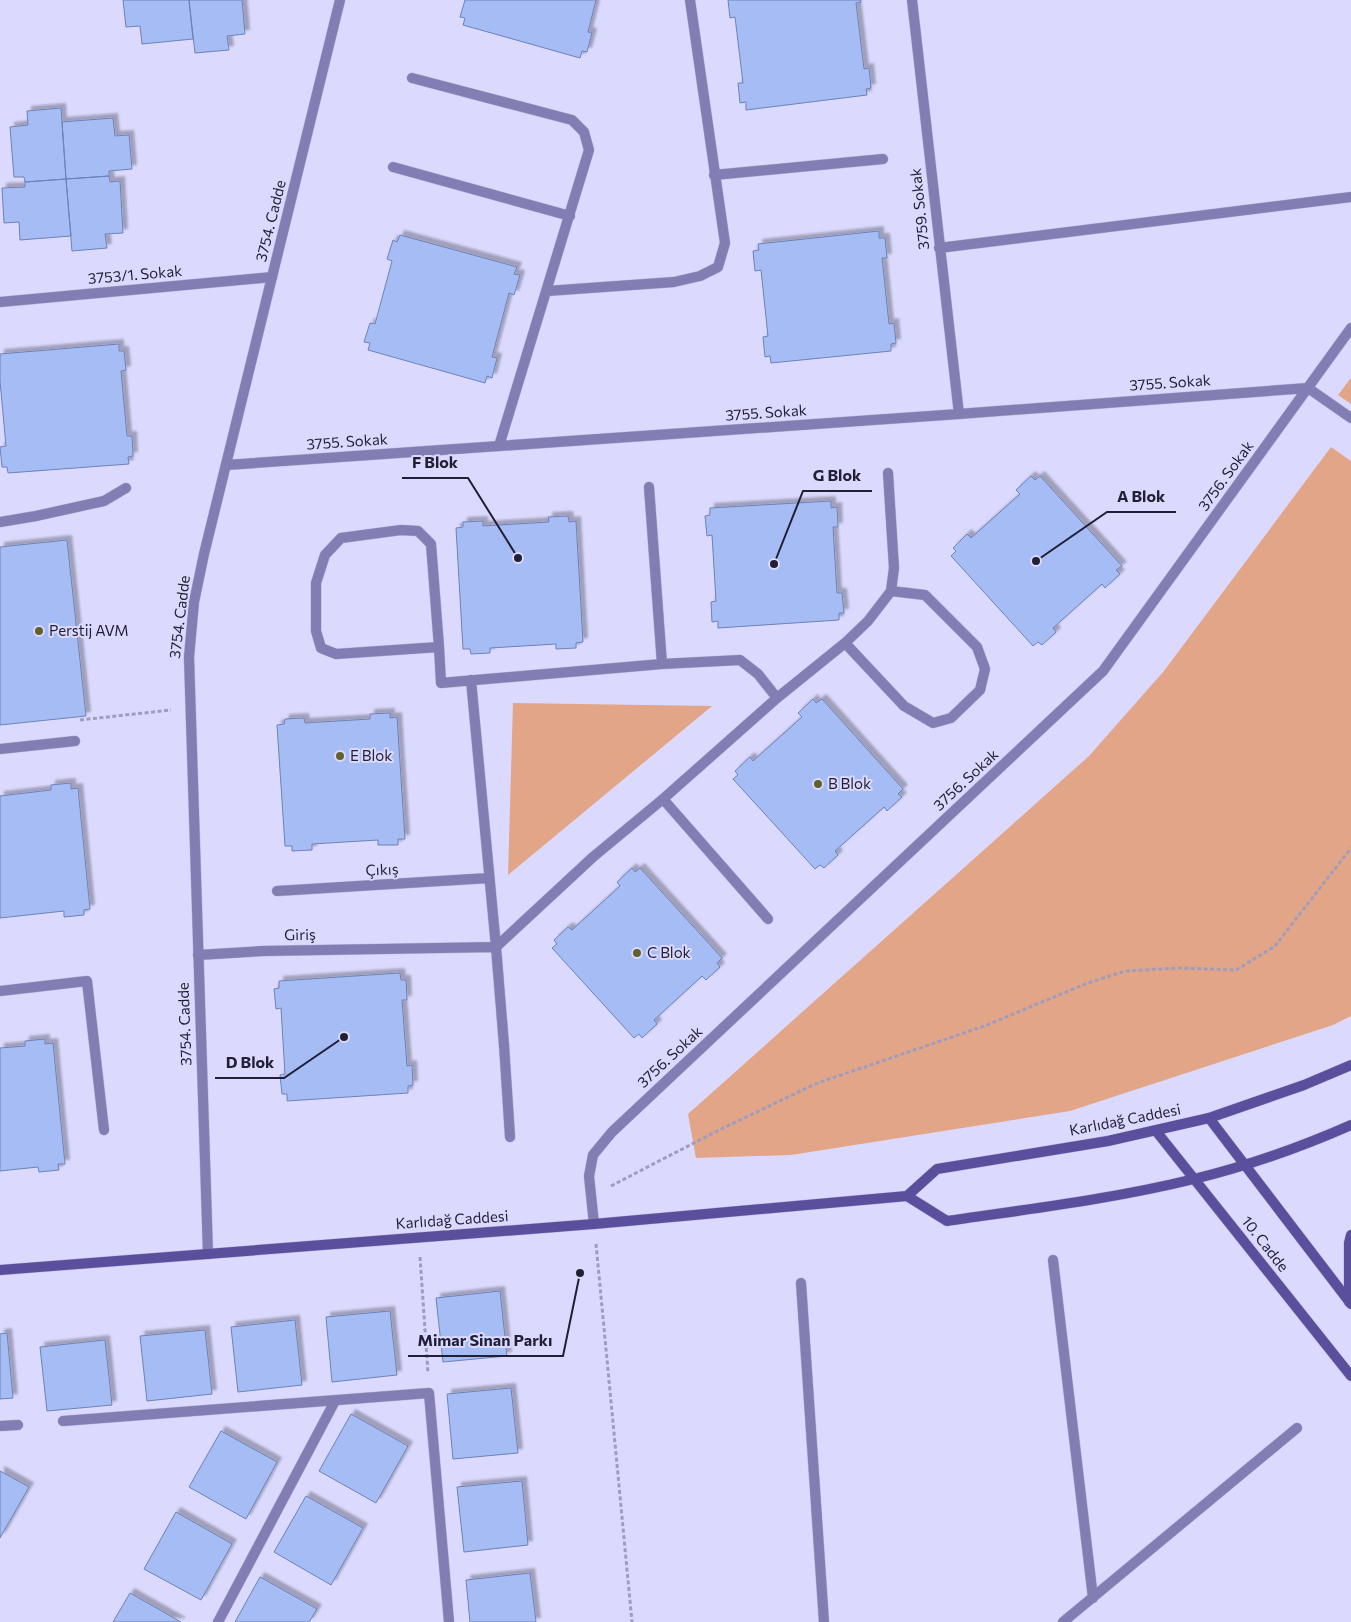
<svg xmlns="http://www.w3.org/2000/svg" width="1351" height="1622" font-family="Commissioner,sans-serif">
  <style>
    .green { fill: #e2a587 }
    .building { fill: #a6bcf4; stroke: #6d82b6; filter: url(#shadow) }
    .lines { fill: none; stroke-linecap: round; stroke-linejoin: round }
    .service-casing { stroke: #bab8da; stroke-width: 11 }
    .minor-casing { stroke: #bab8da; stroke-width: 11 }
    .tertiary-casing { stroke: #bab8da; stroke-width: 11 }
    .secondary-casing { stroke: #bab8da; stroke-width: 11 }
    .path { stroke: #9f9dbd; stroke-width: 3; stroke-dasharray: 4 2.5; stroke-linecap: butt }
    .service { stroke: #827eb4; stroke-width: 10 }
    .minor { stroke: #827eb4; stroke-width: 10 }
    .tertiary { stroke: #827eb4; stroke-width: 10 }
    .secondary { stroke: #5a4f9d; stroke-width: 10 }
    .poi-dot { fill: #62612e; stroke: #dbd9fe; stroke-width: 2 }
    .labels { text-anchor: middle; stroke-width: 4; stroke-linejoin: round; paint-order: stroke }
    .street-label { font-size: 15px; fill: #211f35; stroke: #dbd9fe }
    .poi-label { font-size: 15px; fill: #211f35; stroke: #dbd9fe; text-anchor: start }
    .leader { fill: none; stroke: #211f35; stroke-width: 2 }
    .callout-dot { fill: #211f35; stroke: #dbd9fe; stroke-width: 2 }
    .callout-label { font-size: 16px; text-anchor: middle; font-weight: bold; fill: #211f35; stroke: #dbd9fe; stroke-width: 4; stroke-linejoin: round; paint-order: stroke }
  </style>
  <defs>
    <filter id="shadow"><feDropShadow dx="4.5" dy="-4.5" stdDeviation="1" flood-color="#0004"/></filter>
  </defs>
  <rect width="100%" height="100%" fill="#dbd9fe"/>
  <!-- green -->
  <path class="green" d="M1351,378v26l-13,-9z
    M1331,447l20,14v555l-18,9 -263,86 -279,44 -95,3 -8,-44 401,-358 75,-85z
    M513,703l199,3 -204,169z"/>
  <!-- building -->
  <path class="building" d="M123,0h66l4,39 -51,5 -2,-18 -14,1z
    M189,0h53l3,34 -18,2 2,14 -34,3z
    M465,0h131l-8,32 4,1 -5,19 -5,-1 -2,7 -117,-33 2,-7 -5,-1z
    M728,0h132l1,2 -5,1 8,66 5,-1 2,20 -5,1 1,6 -121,15v-8l-6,1 -2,-20h5l-8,-66 -5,1z
    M61,108l5,71 -41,3 -1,-5h-10l-4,-50 18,-2 -1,-14z
    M113,118l2,18 14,-1 3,34 -23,2v5l-43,3 -4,-57z
    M109,176l1,6 10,-1 3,52 -18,1 2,14 -35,3 -6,-72z
    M66,179l5,57 -51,4 -1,-18 -15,1 -2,-35 23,-1v-5z
    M879,231v7h6l2,20h-5l7,66 5,-1 2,20 -5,1v7l-120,12 -1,-7 -5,1 -2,-20 5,-1 -7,-66 -6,1 -2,-20 6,-1 -1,-6z
    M400,235l117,32 -3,7 6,1 -6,20 -5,-2 -17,64 5,1 -5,20 -5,-2 -2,7 -117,-33 2,-7 -6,-1 6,-19 5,1 17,-63 -5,-2 6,-19 4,2z
    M119,344v7h5l2,19 -5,1 6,65h5l1,20 -5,1 1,7 -121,9 -1,-6h-5l-2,-20 6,-1 -6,-65v-27z
    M1031,476l4,4 5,-4 82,90 -6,4 4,4 -15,14 -3,-4 -49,44 3,4 -14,13 -4,-3 -5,4 -82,-90 5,-5 -3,-3 14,-14 4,4 49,-44 -4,-4z
    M831,501v7l6,-1 1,20h-5l4,66h5l2,20h-5v7l-121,8v-7l-6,1 -1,-20 5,-1 -4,-66 -5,1 -2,-20 5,-1v-7z
    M568,516l1,6 7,-1 7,121 -7,1v5l-20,1v-5l-66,4v5l-19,1 -1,-5h-7l-7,-121 7,-1v-5l20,-1v5l66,-4 -1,-5z
    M67,540l19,176 -86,9v-178z
    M813,699l3,4 6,-4 81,90 -5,5 4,3 -15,14 -3,-4 -49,44 3,4 -14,13 -4,-3 -5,4 -82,-90 5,-4 -3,-4 15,-14 3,4 49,-44 -4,-4z
    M390,713v5l7,-1 8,122h-7v6h-20v-5l-66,4v6l-20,1v-5h-7l-8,-121 7,-1 1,-5 19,-1 1,5 65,-4v-5z
    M71,783v6l7,-1 12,121 -6,1v5l-20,2v-6l-64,7v-122l51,-6v-5z
    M632,868l3,4 5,-4 82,90 -5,5 3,4 -14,13 -4,-4 -48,44 3,4 -15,14 -3,-4 -5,4 -82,-90 5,-4 -3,-4 14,-13 4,3 48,-44 -3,-4z
    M400,973l1,7h5l1,20h-5l5,66 5,-1 1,20 -5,1v7l-121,8v-7h-5l-2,-19 5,-1 -4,-66 -5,1 -2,-20 5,-1v-7z
    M45,1039v5l8,-1 12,121h-7l1,6 -20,2 -1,-5 -38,4v-123l25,-2v-5z
    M500,1291l7,65 -64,6 -7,-64z
    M390,1311l7,64 -65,7 -6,-65z
    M295,1320l7,65 -64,7 -7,-65z
    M205,1330l7,64 -65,7 -7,-65z
    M7,1333l6,65 -13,1v-65z
    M105,1340l7,65 -65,6 -7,-64z
    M511,1388l7,65 -65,6 -6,-65z
    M351,1414l57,32 -32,57 -57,-32z
    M221,1431l56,31 -31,57 -57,-32z
    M0,1471l29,16 -29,51z
    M522,1481l6,64 -64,7 -7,-65z
    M306,1496l57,32 -32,57 -57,-33z
    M176,1512l56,32 -31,56 -57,-31z
    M530,1573l6,49h-66l-4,-42z
    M260,1577l57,32 -8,13h-74z
    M130,1593l51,29h-68z"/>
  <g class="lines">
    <!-- service casing -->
    <g class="service-casing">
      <path id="service" d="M412,78l160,42 12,12 5,18 -90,296
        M393,167l177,49
        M714,175l169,-16
        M547,291l127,-9 26,-6 18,-9 7,-24 -35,-243
        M649,487l13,177
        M0,522l36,-6 68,-15 22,-13
        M845,643l59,63 29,17 18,-5 29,-28 5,-21 -8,-22 -52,-52 -34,-4
        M439,647l-8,-103 -13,-13 -17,-1 -60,8 -16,17 -9,28v48l5,17 15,6 103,-7 2,36 221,-19 78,-4 18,14 19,24
        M0,749l75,-8
        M663,799l105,120
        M277,891l212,-13
        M198,955l65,-4 233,-4 -25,-267
        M0,991l87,-10 17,149
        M504,1045l-8,-98 97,-90 70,-58 114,-101 68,-55 23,-22 23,-30 3,-23 -6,-95"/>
    </g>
    <!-- minor casing -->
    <g class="minor-casing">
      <path id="minor" d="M912,0l47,414
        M939,248l412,-51
        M0,302l272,-25
        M226,465l733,-51 349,-26 43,30
        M504,1045l6,92
        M594,1224l-5,-48 4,-21 19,-23 491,-461 248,-343
        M1053,1260l40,338
        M801,1283l23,339
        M63,1421l366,-28 20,229
        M0,1426l18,-1
        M218,1622l117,-221
        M1063,1622l234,-194"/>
    </g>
    <!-- tertiary casing -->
    <g class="tertiary-casing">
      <path id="tertiary" d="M208,1254l-19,-597 5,-55 10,-48 136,-554"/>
    </g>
    <!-- secondary casing -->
    <g class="secondary-casing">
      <path id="secondary" d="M1351,1065l-47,20 -95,33 -101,23 -171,28 -30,27 40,25c82,-12 166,-22 247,-42 53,-13 107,-32 157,-54
        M1209,1118l142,186
        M1156,1131l195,245
        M0,1270l594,-46 313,-28
        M1349,1302v-59l2,-8"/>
    </g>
    <!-- path -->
    <path class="path" d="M80,720l91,-10
      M611,1186l104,-54 100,-48 172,-59 101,-42 37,-12 55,-3 56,2 39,-24 76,-98
      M596,1244l36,378
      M420,1257l8,116"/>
    <!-- service -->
    <use href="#service" class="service"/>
    <!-- minor -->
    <use href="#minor" class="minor"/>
    <!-- tertiary -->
    <use href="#tertiary" class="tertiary"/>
    <!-- secondary -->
    <use href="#secondary" class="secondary"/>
  </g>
  <!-- markers -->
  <g class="poi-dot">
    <circle cx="39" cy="631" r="5"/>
    <circle cx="340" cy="756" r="5"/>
    <circle cx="818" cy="784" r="5"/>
    <circle cx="637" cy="953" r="5"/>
  </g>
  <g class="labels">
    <!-- street labels -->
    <g class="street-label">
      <text transform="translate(920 209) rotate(-96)" y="5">3759. Sokak</text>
      <text transform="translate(271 221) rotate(-76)" y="5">3754. Cadde</text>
      <text transform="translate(135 275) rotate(-5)" y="5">3753/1. Sokak</text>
      <text transform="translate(1170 383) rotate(-4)" y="5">3755. Sokak</text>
      <text transform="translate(766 413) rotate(-4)" y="5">3755. Sokak</text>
      <text transform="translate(347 442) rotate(-4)" y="5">3755. Sokak</text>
      <text transform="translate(1226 476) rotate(-54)" y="5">3756. Sokak</text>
      <text transform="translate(180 617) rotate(-83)" y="5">3754. Cadde</text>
      <text transform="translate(966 780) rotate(-43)" y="5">3756. Sokak</text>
      <text transform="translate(382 870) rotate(-3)" y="5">Çıkış</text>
      <text transform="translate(300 935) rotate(-1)" y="5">Giriş</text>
      <text transform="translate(185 1024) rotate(-92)" y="5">3754. Cadde</text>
      <text transform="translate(670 1057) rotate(-43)" y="5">3756. Sokak</text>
      <text transform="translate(1125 1120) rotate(-11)" y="5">Karlıdağ Caddesi</text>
      <text transform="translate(452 1220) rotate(-4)" y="5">Karlıdağ Caddesi</text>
      <text transform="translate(1265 1244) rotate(52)" y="5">10. Cadde</text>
    </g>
    <!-- poi labels -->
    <g class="poi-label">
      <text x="49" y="636">Perstij AVM</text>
      <text x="350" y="761">E Blok</text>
      <text x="828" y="789">B Blok</text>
      <text x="647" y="958">C Blok</text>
    </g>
  </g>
  <!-- callouts -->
  <path class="leader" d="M518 558L468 478H402M774 564L803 491H872M1036 561L1107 512H1176M344 1037L284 1078H215M580 1273L563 1356H408"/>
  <g class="callout-dot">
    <circle cx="518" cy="558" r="5"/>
    <circle cx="774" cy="564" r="5"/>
    <circle cx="1036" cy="561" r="5"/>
    <circle cx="344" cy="1037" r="5"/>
    <circle cx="580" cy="1273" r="5"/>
  </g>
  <g class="callout-label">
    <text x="435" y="468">F Blok</text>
    <text x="837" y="481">G Blok</text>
    <text x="1141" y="502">A Blok</text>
    <text x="250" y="1068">D Blok</text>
    <text x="485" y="1346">Mimar Sinan Parkı</text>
  </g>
</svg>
